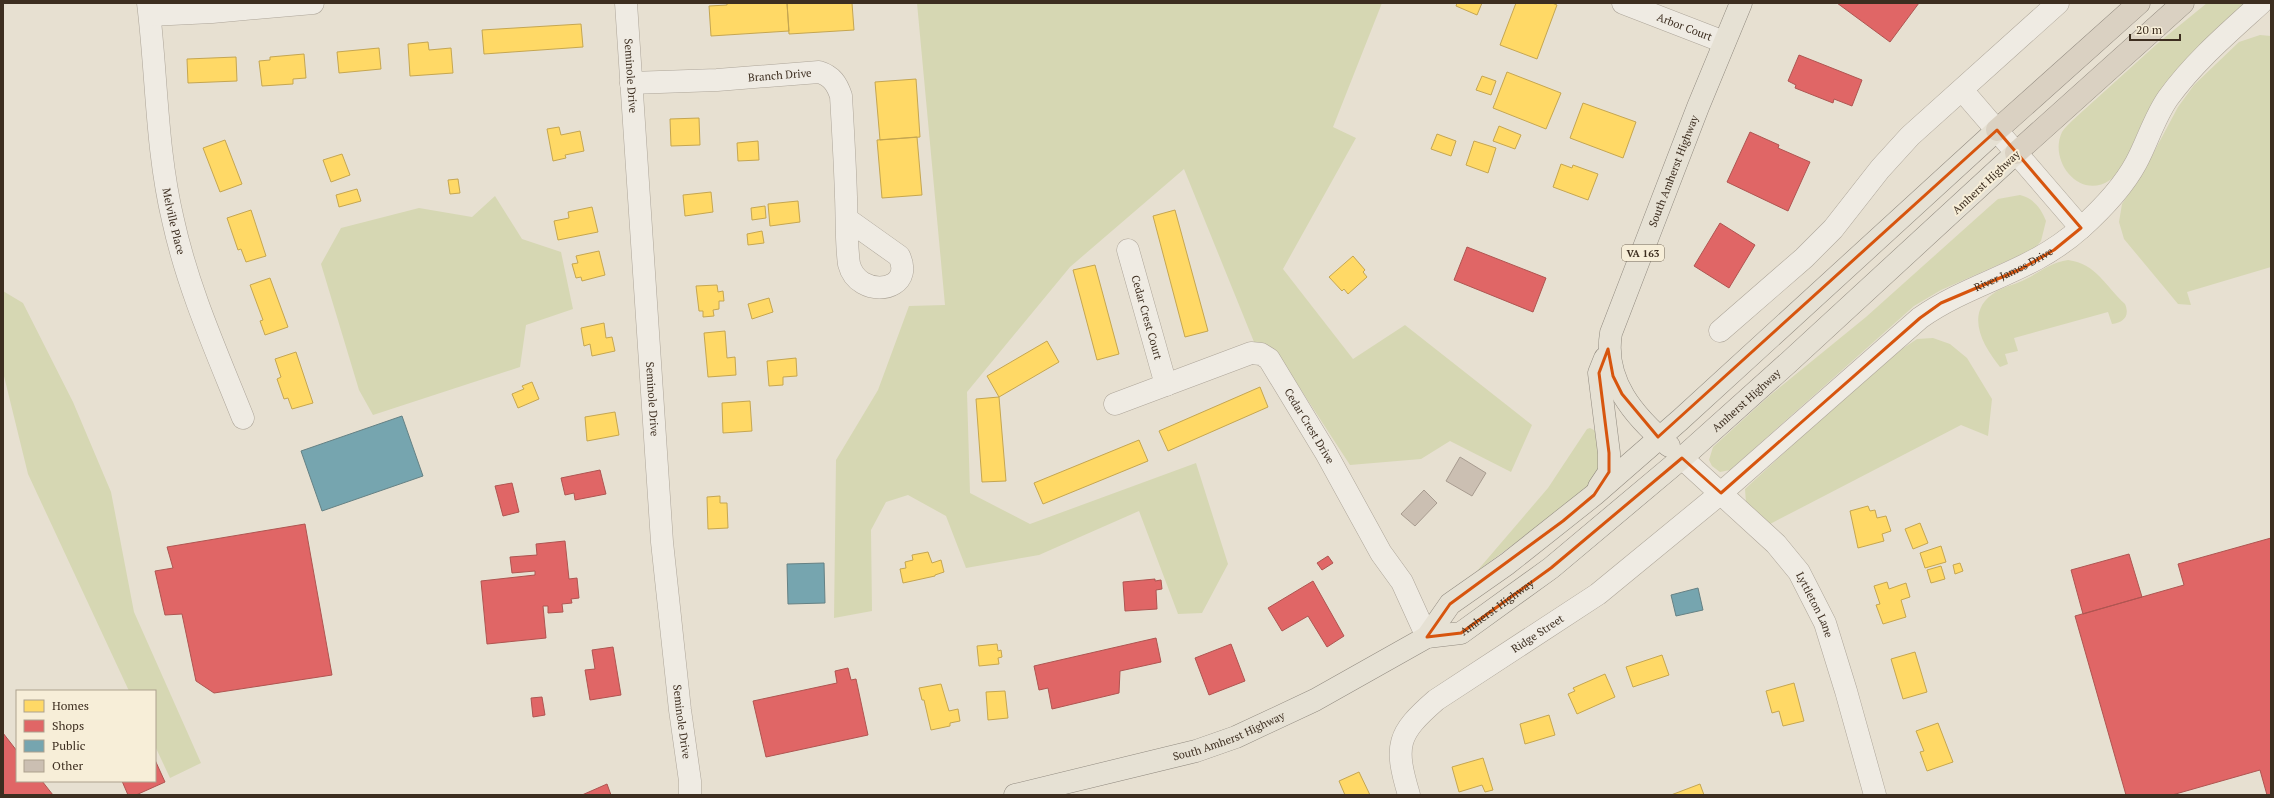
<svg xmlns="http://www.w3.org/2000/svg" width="2274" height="798" font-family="'PT Serif',serif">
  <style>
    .green { fill: #d6d7b3 }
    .homes { fill: #ffd966; stroke: #c5a651 }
    .shops { fill: #e06666; stroke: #af5551 }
    .public { fill: #76a5af; stroke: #658184 }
    .building { fill: #cbbfb2; stroke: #a89c90 }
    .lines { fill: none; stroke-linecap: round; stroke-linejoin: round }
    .minor-casing { stroke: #ada599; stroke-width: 23 }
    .major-casing { stroke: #928b80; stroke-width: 23 }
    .highway-casing { stroke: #928b80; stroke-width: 23 }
    .minor { stroke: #efebe3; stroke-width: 22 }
    .major { stroke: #e6e1d4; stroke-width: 22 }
    .highway { stroke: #dad1c2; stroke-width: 22 }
    .marked { fill: none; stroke: #d7550e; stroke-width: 3; stroke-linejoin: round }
    .labels { text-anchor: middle; stroke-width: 4; stroke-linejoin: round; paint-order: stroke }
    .shield { fill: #f7eed8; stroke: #756857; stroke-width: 1 }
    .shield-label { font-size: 10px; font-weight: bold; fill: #3d2e20 }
    .street-label { font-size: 11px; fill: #3d2e20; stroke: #f7eed8 }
  </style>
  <rect width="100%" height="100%" fill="#e7e0d1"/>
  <!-- green -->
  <path class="green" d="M917,3h465l-49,124 23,11 -73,131 70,90 52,-34 127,100 -21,47 -61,-31 -29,18 -71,6 -73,-112 -23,-11 -70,-173 -114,98 -103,125 3,101 60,31 166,-61 32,101 -26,49 -24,1 -39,-103 -100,44 -73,13 -20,-52 -38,-21 -22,7 -15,28 1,81 -38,7 2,-158 42,-70 31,-84 36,-1z
    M2207,3h41c-33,36 -69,71 -99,109 -14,18 -20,54 -39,68 -30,21 -62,-19 -48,-48 3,-5 8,-9 12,-13l84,-76z
    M2260,35l11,1v231l-84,25 4,13 -13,-1 -54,-65 -5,-17 3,-18 25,-39 31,-58 16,-22 45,-43z
    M2020,195c13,3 21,13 26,26l-5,20 -7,8 -93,41 -27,16 -184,164 -10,2 -8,-6 -3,-6 4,-13 55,-50 98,-80 124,-111 8,-7z
    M495,196l27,43 39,13 12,57 -47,16 -6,42 -147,48 -14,-25 -38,-126 20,-36 78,-20 53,9z
    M2068,260c29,4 37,26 57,44 5,12 -1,18 -13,20l-4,-12 -94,26 4,13 -13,3 3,10 -8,3c-18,-22 -37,-56 -3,-76 9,-5 20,-7 29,-12 14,-7 26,-17 42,-19z
    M3,291l20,12 50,99 38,90 23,120 67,151 -31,15 -15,-32v-55h-26l-101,-217 -25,-102z
    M1933,338l17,6 17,14 25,41 -4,37 -27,-11 -191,99 -24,-21 -1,-14 76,-70 81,-70 15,-10z
    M1590,428c18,7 9,35 8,50l-44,37 -77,56 71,-83 39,-59z"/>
  <!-- homes -->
  <path class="homes" d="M727,3h60l2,28 -78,5 -2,-30 18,-1z
    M787,3h65l2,27 -65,4z
    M1457,3h25l-5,12 -21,-9z
    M1516,3h36l5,2 -20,54 -37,-14z
    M581,24l2,23 -99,7 -2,-24z
    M428,42l1,8 22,-2 2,25 -43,3 -2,-32z
    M379,48l2,21 -42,4 -2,-21z
    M304,54l2,24 -13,1v5l-31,2 -3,-25 11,-1v-3z
    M236,57l1,24 -49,2 -1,-24z
    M1507,72l54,21 -15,36 -53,-21z
    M1482,76l14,5 -5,14 -15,-5z
    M916,79l4,58 -40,3 -5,-58z
    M1583,103l53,19 -13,36 -53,-20z
    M699,118l1,27 -29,1 -1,-27z
    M1499,126l22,9 -6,14 -22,-8z
    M559,127l2,8 19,-4 4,20 -19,4 1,3 -13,3 -6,-32z
    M1437,134l19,7 -5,15 -20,-7z
    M917,137l5,58 -40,3 -5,-58z
    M225,140l17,44 -22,8 -17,-44z
    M758,141l1,19 -21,1 -1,-18z
    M1474,141l22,7 -8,25 -22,-8z
    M342,154l8,21 -19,7 -8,-22z
    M1561,164l11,4 1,-3 25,9 -10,26 -35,-13z
    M458,179l2,14 -10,1 -2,-14z
    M357,189l4,12 -22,6 -3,-12z
    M711,192l2,20 -28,4 -2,-21z
    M798,201l2,21 -30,4 -2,-22z
    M765,206l1,12 -14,2 -1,-12z
    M592,207l6,25 -40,8 -4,-19 15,-3 -1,-6z
    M251,210l15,46 -20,6 -5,-13 -3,1 -11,-32z
    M1175,210l33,121 -23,6 -32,-121z
    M762,231l2,12 -16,2 -1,-11z
    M599,251l6,24 -23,6 -1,-4 -5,1 -4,-14 6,-1 -2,-7z
    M1353,256l12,14 -2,2 4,5 -19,17 -4,-5 -2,2 -13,-14z
    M1095,265l24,89 -22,6 -24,-90z
    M270,278l18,49 -23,8 -5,-14 3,-1 -13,-35z
    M717,285l1,7 5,-1 1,10h-5v8l-6,1 1,6 -11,1v-6h-4l-3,-25z
    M769,298l4,14 -21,7 -4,-15z
    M604,323l2,15 6,-1 3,14 -23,5 -2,-12 -6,2 -3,-18z
    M725,331l2,27 8,-1 1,18 -28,2 -4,-44z
    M1047,341l12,21 -60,35 -12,-21z
    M296,352l17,51 -21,6 -4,-11 -4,1 -7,-20 4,-2 -6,-18z
    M796,358l1,18 -14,1v8l-14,1 -2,-25z
    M532,382l7,17 -21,9 -6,-14 12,-5 -2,-3z
    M1260,387l8,20 -100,44 -9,-20z
    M999,397l7,84 -24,1 -6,-83z
    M750,401l2,30 -29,2 -1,-30z
    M615,412l4,23 -32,6 -2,-24z
    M1139,440l9,21 -105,43 -9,-21z
    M720,496v7h7l1,25 -20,1 -1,-32z
    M1868,506l2,5 5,-1 2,8 9,-2 5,15 -9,3 2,7 -26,7 -8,-37z
    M1920,523l8,20 -15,6 -8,-20z
    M1941,546l5,16 -21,6 -5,-15z
    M928,552l4,11 9,-3 3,12 -9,3v1l-32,7 -3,-14 6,-1 -1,-6 8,-2 -1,-5z
    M1960,563l3,8 -8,3 -2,-9z
    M1941,566l4,13 -14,4 -4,-13z
    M1887,582l2,7 17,-6 4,14 -9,3 5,17 -23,7 -7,-19 4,-1 -6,-18z
    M997,644l1,7 3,-1 1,7 -4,1 1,6 -20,2 -2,-20z
    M1915,652l12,40 -24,7 -12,-40z
    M1662,655l7,20 -36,12 -7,-20z
    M1605,674l10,23 -38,17 -9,-20 7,-3 -2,-3z
    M1794,683l10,38 -21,5 -4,-15 -7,2 -6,-22z
    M941,684l8,27 9,-2 2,12 -10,2v3l-19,4 -7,-30h-2l-3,-12z
    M1005,691l3,27 -20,2 -2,-28z
    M1549,715l6,20 -30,9 -5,-20z
    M1938,723l15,39 -26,9 -7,-19 4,-1 -8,-20z
    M1483,758l10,32 -8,2 -3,-7 -23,7 -7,-25z
    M1359,772l11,23h-25l-6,-14z
    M1700,784l4,11h-33z"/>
  <!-- shops -->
  <path class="shops" d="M1837,3h82l-29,39z
    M1799,55l63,25 -10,26 -18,-7 -1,4 -38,-15 1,-3 -8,-4z
    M1750,132l29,13 -1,3 32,14 -22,49 -61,-29z
    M1720,223l35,22 -26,43 -35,-22z
    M1467,247l79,31 -13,34 -79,-32z
    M600,470l6,24 -31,6 -1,-7 -9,2 -4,-17z
    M512,483l7,29 -16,4 -8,-30z
    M305,524l27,151 -118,18 -18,-12 -14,-67 -17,1 -10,-44 18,-3 -6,-21z
    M2271,538v257h-4l-7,-25 -88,25h-46l-51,-179 109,-31 -6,-21z
    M565,541l4,38 8,-1 2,20 -8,1 1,4 -10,1 1,8 -15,1v-7h-5l3,32 -59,6 -6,-63 54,-6v-4l-23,2 -2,-16 27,-2 -1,-11z
    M2129,554l13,43 -59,17 -12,-44z
    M1328,556l5,7 -11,7 -5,-7z
    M1155,579v2l6,-1 1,9 -6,1 1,19 -32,2 -2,-29z
    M1313,581l31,55 -17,11 -19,-31 -26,15 -14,-23z
    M1156,638l5,24 -41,9 -1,22 -67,16 -4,-21 -9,2 -5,-24z
    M1231,644l14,37 -36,14 -14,-37z
    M613,647l8,48 -31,5 -5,-30 10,-1 -3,-19z
    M848,668l3,12 5,-1 12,56 -102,22 -13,-56 84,-18 -2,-12z
    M542,697l3,18 -12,2 -2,-19z
    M3,733l14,18v30h25l11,14h-50z
    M155,760l10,22 -29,13h-8l-6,-14h33z
    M607,784l4,11h-29z"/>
  <!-- public -->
  <path class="public" d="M402,416l21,60 -101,35 -21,-60z
    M824,563l1,40 -37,1 -1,-40z
    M1698,588l5,22 -27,6 -5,-21z"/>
  <!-- building -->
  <path class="building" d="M1460,457l26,16 -14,23 -26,-15z
    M1424,490l13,13 -22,23 -14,-12z"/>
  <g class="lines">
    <!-- minor casing -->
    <g class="minor-casing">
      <g id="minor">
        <path id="s1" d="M148,3c9,72 8,146 25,217 15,69 44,133 70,198"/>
        <path id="s2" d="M626,3l36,539 18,168 10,71v14"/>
        <path id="s3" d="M1623,3l101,39"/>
        <path d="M150,15l62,-3 101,-9"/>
        <path id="s4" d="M631,83l86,-3 102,-8c13,4 18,12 22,24 2,34 4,67 5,101 1,22 0,46 3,67 2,8 7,15 14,19 21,12 49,-1 36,-27l-52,-37"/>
        <path d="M1962,90l119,138"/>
        <path id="s5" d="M1128,250l38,135"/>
        <path d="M1720,331l84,-73 29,-29 47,-60 30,-33 148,-133"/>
        <path id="s6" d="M1115,404l136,-51 10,1 8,5 57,94 55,100 21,29 25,55"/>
        <path id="s7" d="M1682,458l94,86 23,28 26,51 21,68 29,104"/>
        <path id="s8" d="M1409,795c-15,-50 -12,-61 27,-95l162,-106 123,-101 199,-175c53,-37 111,-45 161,-90 20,-18 42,-41 55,-65 11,-20 18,-45 32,-65 26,-36 60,-65 93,-95"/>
      </g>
    </g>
    <!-- major casing -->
    <g class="major-casing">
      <g id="major">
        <path id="s9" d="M1669,446c-35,-30 -66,-65 -58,-113l87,-226 43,-104"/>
        <path d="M1599,487l10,-15v-19l-10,-80 6,-15"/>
        <path d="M1427,637l23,-33 57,-40 87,-69 86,-75 317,-290"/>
        <path id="s10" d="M1015,795l181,-44 40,-14 79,-37 112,-63 34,-4 90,-65 131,-110 107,-96 227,-209"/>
      </g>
    </g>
    <!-- highway casing -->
    <g class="highway-casing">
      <path id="highway" d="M1997,130l142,-127
        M2016,153l167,-150"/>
    </g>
    <!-- minor -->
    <use href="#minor" class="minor"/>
    <!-- major -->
    <use href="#major" class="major"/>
    <!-- highway -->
    <use href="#highway" class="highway"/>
  </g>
  <!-- marked area -->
  <path class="marked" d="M1997,130l84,98 -27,22 -33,19 -80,34 -21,15 -199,175 -39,-35 -131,110 -90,65 -34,4 23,-33 113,-83 31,-26 15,-23v-19l-10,-80 9,-24 5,27 9,18 36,43z"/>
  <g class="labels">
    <!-- shield labels -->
    <rect class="shield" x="1622" y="245" width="42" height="16" rx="3"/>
    <g class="shield-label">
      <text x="1643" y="257">VA 163</text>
    </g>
    <!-- street labels -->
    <g class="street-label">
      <text dy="4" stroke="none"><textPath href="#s3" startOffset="66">Arbor Court</textPath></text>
      <text dy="4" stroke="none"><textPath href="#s4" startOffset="149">Branch Drive</textPath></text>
      <text dy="4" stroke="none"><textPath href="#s2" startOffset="73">Seminole Drive</textPath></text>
      <text dy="4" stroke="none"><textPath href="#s9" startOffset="307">South Amherst Highway</textPath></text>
      <text transform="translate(1986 182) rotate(-43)" y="4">Amherst Highway</text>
      <text dy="4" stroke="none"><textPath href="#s1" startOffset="220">Melville Place</textPath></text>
      <text dy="4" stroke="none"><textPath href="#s8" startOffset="832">River James Drive</textPath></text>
      <text dy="4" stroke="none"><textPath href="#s5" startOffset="70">Cedar Crest Court</textPath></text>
      <text dy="4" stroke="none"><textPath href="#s2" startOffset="397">Seminole Drive</textPath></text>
      <text dy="4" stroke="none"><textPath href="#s10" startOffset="847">Amherst Highway</textPath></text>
      <text dy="4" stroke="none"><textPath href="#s6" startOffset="243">Cedar Crest Drive</textPath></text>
      <text dy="4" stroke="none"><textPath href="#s7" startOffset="200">Lyttleton Lane</textPath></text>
      <text dy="4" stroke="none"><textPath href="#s10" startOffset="523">Amherst Highway</textPath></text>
      <text dy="4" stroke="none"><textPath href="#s8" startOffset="230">Ridge Street</textPath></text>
      <text dy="4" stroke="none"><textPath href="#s2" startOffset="721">Seminole Drive</textPath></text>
      <text dy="4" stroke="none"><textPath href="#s10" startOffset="222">South Amherst Highway</textPath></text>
    </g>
  </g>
  <!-- border -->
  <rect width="2274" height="798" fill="none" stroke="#3d2e20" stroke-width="8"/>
  <!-- legend -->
  <rect x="16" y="690" width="140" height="92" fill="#f7eed8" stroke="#ada18e"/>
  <rect x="24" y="700" width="20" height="12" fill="#ffd966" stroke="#ada18e"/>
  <text x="52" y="710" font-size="12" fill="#3d2e20">Homes</text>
  <rect x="24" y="720" width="20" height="12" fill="#e06666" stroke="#ada18e"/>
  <text x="52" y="730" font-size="12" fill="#3d2e20">Shops</text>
  <rect x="24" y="740" width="20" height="12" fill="#76a5af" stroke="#ada18e"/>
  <text x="52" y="750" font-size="12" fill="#3d2e20">Public</text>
  <rect x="24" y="760" width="20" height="12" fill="#cbbfb2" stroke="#ada18e"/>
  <text x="52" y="770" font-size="12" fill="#3d2e20">Other</text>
  <!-- scale -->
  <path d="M2130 34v6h50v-6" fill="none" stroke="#3d2e20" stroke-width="2"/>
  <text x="2136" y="34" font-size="12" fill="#3d2e20" stroke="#f7eed8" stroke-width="3" paint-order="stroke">20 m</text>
</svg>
